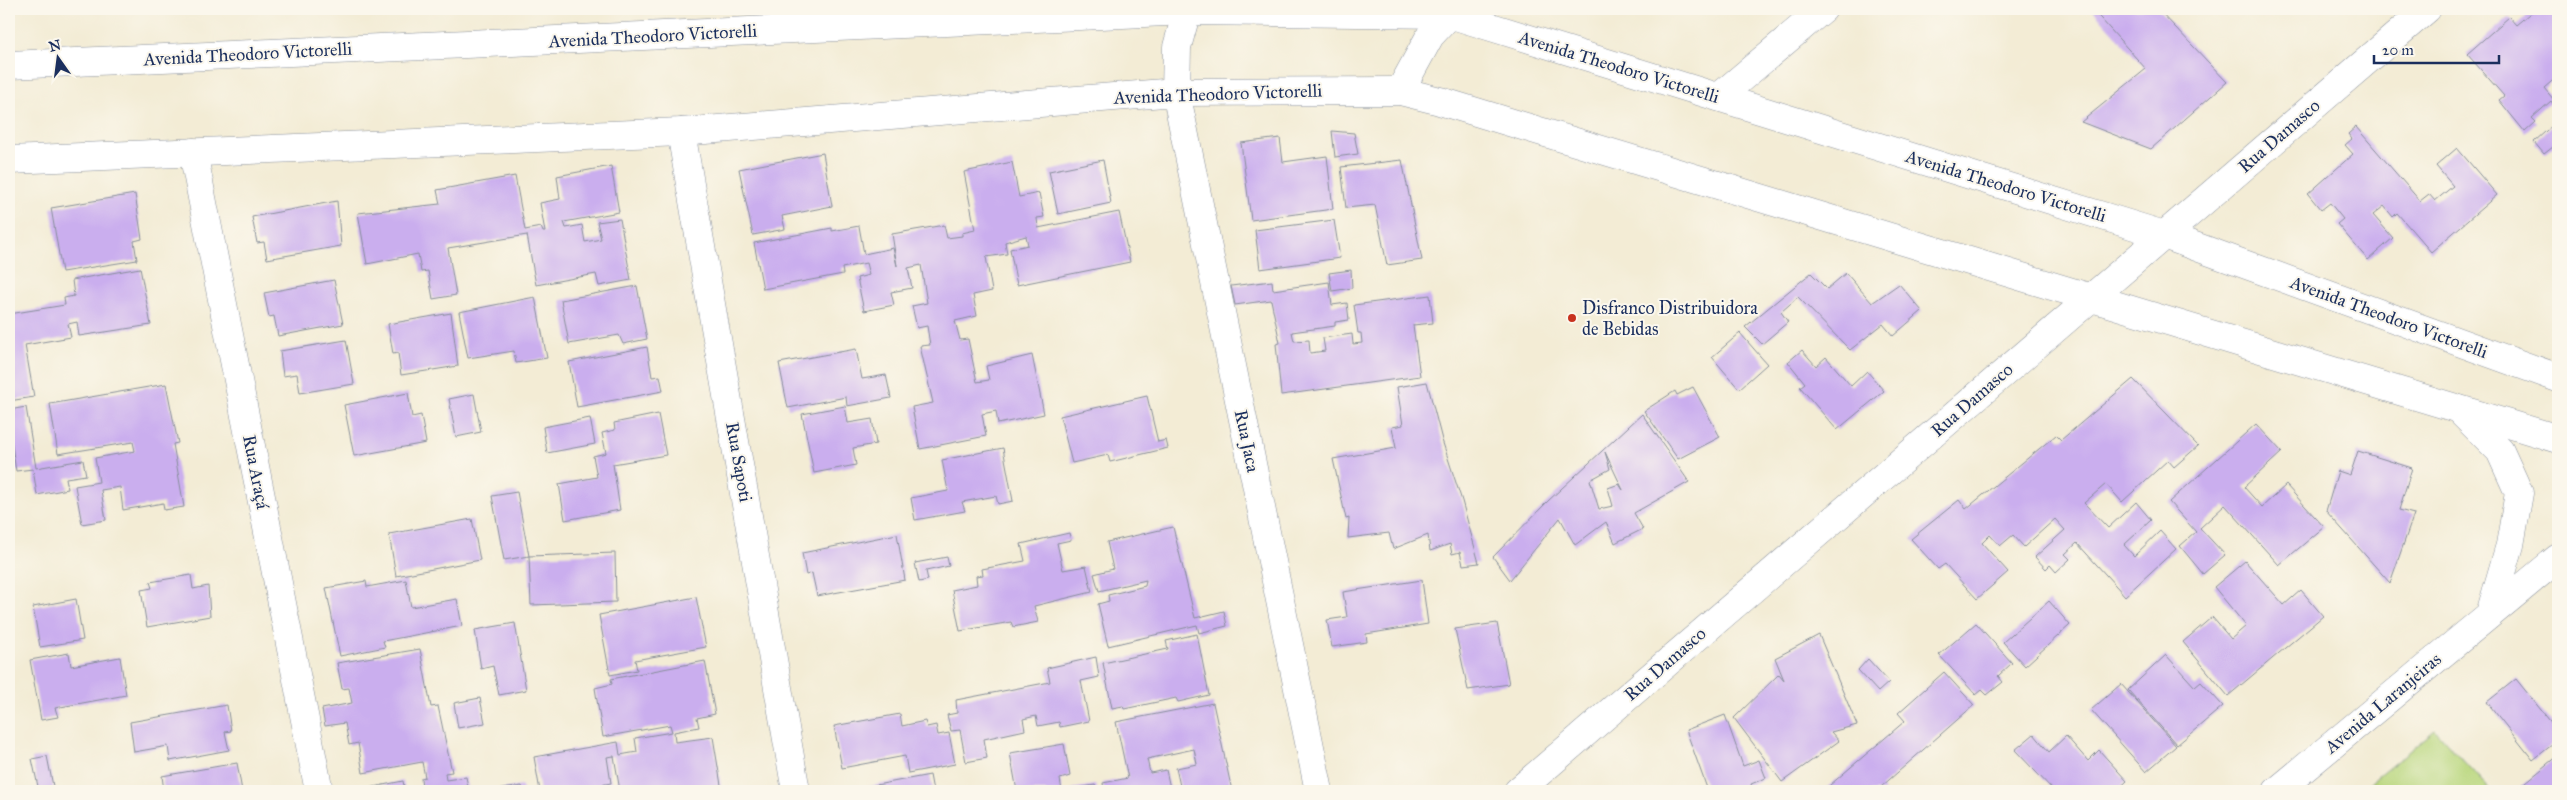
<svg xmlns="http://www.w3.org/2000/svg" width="2567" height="800" font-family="'IM FELL Great Primer',serif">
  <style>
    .green { fill: #b9d77e; stroke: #6a836e }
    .building { fill: #caaeee; fill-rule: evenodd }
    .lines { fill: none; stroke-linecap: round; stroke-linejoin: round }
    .minor-casing { stroke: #878e9a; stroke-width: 29 }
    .major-casing { stroke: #878e9a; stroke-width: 29 }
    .minor { stroke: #fff; stroke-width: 28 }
    .major { stroke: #fff; stroke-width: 28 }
    .poi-dot { fill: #c8321e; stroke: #fbf7ec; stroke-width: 2 }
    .labels { text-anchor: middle; stroke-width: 4; stroke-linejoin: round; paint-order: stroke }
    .street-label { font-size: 18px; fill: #1b2f5e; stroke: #fbf7ec }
    .poi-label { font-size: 18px; fill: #1b2f5e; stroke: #fbf7ec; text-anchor: start }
  </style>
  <rect width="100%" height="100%" fill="#fbf7ec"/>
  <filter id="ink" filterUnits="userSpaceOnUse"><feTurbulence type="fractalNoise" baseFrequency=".02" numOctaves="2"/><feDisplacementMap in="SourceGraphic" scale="10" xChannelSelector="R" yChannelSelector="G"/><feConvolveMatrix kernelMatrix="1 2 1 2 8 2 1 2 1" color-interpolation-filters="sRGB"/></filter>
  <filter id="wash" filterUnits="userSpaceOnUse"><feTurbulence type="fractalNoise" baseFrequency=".0096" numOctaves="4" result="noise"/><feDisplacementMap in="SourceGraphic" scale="20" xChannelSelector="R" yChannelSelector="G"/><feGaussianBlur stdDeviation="1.12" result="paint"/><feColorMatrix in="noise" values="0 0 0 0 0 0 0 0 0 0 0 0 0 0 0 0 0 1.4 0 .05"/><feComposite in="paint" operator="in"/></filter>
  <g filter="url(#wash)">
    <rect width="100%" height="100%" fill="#f3ecd5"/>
    <!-- green -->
    <path class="green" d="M2435,730l56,61h-131z"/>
    <g id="blocks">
      <!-- building -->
      <path class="building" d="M2092,9h66l69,73 -76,67 -70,-27 65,-53z
        M2535,9h23v67l-14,12 10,12 4,-4v14l-7,-9 -19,17 4,4 -11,10 -26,-32 5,-4 -37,-42 42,-37 7,8z
        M2558,120v23l-14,11 -10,-12z
        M2356,127l64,74 9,-7 6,7 18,-15 -17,-20 21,-18 40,47 -66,57 -34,-39 -4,4 -9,-11 -11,9 20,23 -25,22 -31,-36 6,-5 -13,-16 -9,7 -13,-16 45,-40 -8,-9 7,-6 -4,-5z
        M1332,131l22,2 4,21 -23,3z
        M1280,138l3,24 44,-6 6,53 -82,11 -10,-77z
        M823,153l9,53 -50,10 3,13 -32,6 -14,-66z
        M1103,160l8,43 -53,11 -9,-43z
        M1402,160l20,100 -35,5 -12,-60 -29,3 -5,-41z
        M1012,162l7,35 20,-4 5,24 -7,1 1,10 81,-16 11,50 -113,23 -7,-36 18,-4 -2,-9 -21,6 2,12 -21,3 6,34 -19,4 4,21 -22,5 5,19 8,-1 9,43 12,-2 -3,-14 46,-11 12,59 -46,10 -2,-13 -14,3 4,22 -66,13 -8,-42 21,-4 -13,-57 10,-1 -3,-19 -10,2 -5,-22 15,-3 -6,-38 -13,3 4,20 -21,4 3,13 -30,6 -7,-33 12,-3 -3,-12 -24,5 1,6 -80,15 -9,-46 78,-15v3l27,-5 5,28 29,-6 4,18 -5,-32 52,-9 3,13 15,-2v-3l13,-3 -11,-58z
        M611,166l8,46 -55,10 2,6 16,-3 3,17 16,-3 -4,-17 23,-3 11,61 -32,6 -3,-12 -60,11 -9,-50 -79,13 8,47 -23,4 -5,-28 -7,1 -3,-18 -51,10 -9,-51 82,-9 -3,-14 78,-14 10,54 16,-3 2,5h2l-5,-29 20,-4 -3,-23z
        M135,194l7,45 -8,2 3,19 -75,12 -11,-64z
        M337,201l4,45 -74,13 -3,-17 -7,1 -5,-26z
        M1334,220l6,38 -80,11 -5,-39z
        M140,268l11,57 -72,11 -2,-14 -9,2 3,13 -46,8 9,52 -25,4v-87l56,-9 -1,-7 10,-2 -2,-16z
        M1351,270l1,18 -20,3 -3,-18z
        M1811,273l16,16 19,-16 26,30 27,-19 23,27 -29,25 -10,-12 -33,26 -52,-53 -17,15 7,10 -26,22 -17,-17z
        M334,280l9,44 -65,12 -4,-20 -5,1 -5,-24z
        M1272,281l1,9 56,-8 3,23 15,-2 2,17 -14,2v4l-43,6 2,9 15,-1 1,13 15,-2 -2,-13 29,-4 1,10 9,-1 -1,-10h-3l-4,-28 76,-10 3,28 -20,2 7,51 -139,19 -5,-51 4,-1 -9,-43 -36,5 -4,-19z
        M637,286l10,53 -24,5 -4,-9 -50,9 -8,-44z
        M535,297l12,61 -31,5 -2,-12 -46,7 -9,-46z
        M451,313l7,53 -57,9 -3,-22 -5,1 -5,-30z
        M1740,333l27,31 -28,25 -27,-32z
        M346,340l8,44 -54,9 -3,-19 -14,2 -3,-25z
        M647,347l5,30 8,-1 3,15 -86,16 -8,-45z
        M856,349l6,30 24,-4 5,23 -44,8 -1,-9 -58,11 -9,-45z
        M1802,350l14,16 10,-9 25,29 16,-15 17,20 -47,39 -37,-43 5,-4 -17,-21z
        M2133,379l65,67 -24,21 -6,-7 -46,42 -16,-18 -22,19 24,25 28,-26 15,18 -27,25 10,11 26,-25 16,18 -51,47 -48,-53 -12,11 5,5 -14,13 -6,-7 -4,4 -11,-12 30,-27 -10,-11 -31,28 -11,-12 -13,11 -10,-11 -8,8 26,29 -31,27 -32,-35 -7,5 -27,-30 48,-39 7,9 90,-74 5,5z
        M1427,382l15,58 20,61 17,62 -16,2 -3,-13 -8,2 -2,-10 -20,7 -2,-16 -35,14 -4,-16 -41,5 1,-20 -3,1 -13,-60 63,-11 -4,-21 11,-2 -6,-38z
        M166,384l12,59 -5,1 11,63 -20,3 -1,-7 -40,7 -3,-23 -19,3 5,30 -24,4 -7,-38 24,-4 -4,-24 40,-7 -2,-9 -75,12 -8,-50z
        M1693,387l27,50 -42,22 -34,-48 31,-20 2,4z
        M408,393l4,24 9,-2 5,28 -72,13 -10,-51z
        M474,394l7,38 -25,5 -7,-38z
        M1147,396l11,46 8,-2 2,8 -58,14 -2,-7 -36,8 -12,-47z
        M845,406l3,17 24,-4 4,25 -23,4 3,17 -42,8 -12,-59z
        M26,407l10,61 47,-8 3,15 -20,3 2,11 -31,6 -4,-26 -17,2 -7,-45v-16z
        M658,414l8,41 -53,9 7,46 -55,10 -6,-36 38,-7 -4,-21 13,-3 -4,-20 13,-3 -1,-7z
        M1642,414l47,68 -55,31 9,16 -28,14 -9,-21 -31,23 -15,-27 -50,62 -17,-23 55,-56zM1605,452l18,38 -4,-6 -11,4 5,18 -14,3 -9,-29 20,-11z
        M590,418l5,26 -48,9 -4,-26z
        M2256,424l26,28 -38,35 18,20 24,-22 38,42 -45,38 -54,-60 -25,23 25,27 -22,19 -23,-28 16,-14 -27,-30z
        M1003,448l10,53 -15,3 -2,-8 -34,6 3,9 -50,9 -4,-22 37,-7 -6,-31z
        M2358,451l54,17 -13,42 15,4 -24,69 -64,-72 12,-40 12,4z
        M517,492l12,64 -25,4 -12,-64z
        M472,519l8,41 -84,16 -7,-42z
        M1173,527l22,91 29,-7 3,15 -28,7 -2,-8 -89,21 -10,-42 11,-3 -1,-6 37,-9 1,-6 -47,11 -5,-17 19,-5 -6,-27z
        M1069,533l2,7 -14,3 6,27 23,-4 6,26 -58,14 4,16 -25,5 -2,-5 -51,9 -8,-41 25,-5 -1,-9 7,-1 -1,-6 43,-8 -4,-17z
        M897,534l8,46 -88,16 -5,-23 -6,2 -4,-22z
        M615,553l1,49 -85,3 -2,-49z
        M947,557l2,9 -23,5 2,9 -9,2 -4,-19z
        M2245,561l39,44 17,-15 22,26 -95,80 -45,-54 29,-25 19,22 15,-13 -32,-39z
        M191,575l2,14 15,-3 2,30 -63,11 -6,-37 11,-2 -2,-6z
        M406,580l5,27 46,-8 5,27 -79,15 2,6 -45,9 -14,-68 40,-7 1,6z
        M1422,580l6,44 -62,10 1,8 -35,5 -5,-27 20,-3 -4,-25z
        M696,597l10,50 -71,13 2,10 -27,5 -11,-60z
        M76,599l7,41 -43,7 -7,-40z
        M2049,601l21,24 -45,41 -22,-24z
        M515,623l11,67 -27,5 -6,-29 -12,3 -6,-39z
        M1497,623l12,61 -41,6 -13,-61z
        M1976,623l36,40 -14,13 5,6 -16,13 -5,-5 -6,5 -37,-40z
        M1197,634l12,61 -31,7 -2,-4 -52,11 -1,-3 -11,2 -9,-45 65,-14 -2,-8z
        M1819,635l38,90 -26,7 8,9 -57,41 -48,-64 45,-44 5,6 -9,-22z
        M420,649l11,58 7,-1 14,66 -7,1 1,7 20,-3 3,14h-53l6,-3 -1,-10 4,-1 -3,-15 -59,11 -5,-30 -9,2 -4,-22 -20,3 -3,-17 30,-6 -3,-15 -7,1 -5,-26z
        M69,653l2,13 49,-9 6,38 -71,13 3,9 -17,3 -11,-60z
        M2166,655l29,32 6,-5 22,24 -46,39 -49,-55z
        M1096,657l3,20 -18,4 8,40 -29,6 -1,-5 -21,4 -2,-10 -13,3 2,11 -41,9 3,19 -21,4 -6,-32 -9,1 -4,-16 10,-2 -1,-13 94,-18 -3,-14z
        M1868,659l21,23 -11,10 -20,-22z
        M705,661l10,53 -18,4 2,9 -25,5 1,10 38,-5 9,54h-102l-6,-35 -7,1 4,26 -41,8h-30l-6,-34 84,-15 2,13 17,-3 -2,-14 37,-6 -2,-7 -67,12 -8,-49 17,-4 -1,-5z
        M1944,672l30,33 -93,82 3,4h-61l82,-70 -7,-8z
        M2516,679l42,52v9l-25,20 -46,-58z
        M2121,684l55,62 -30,26 -55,-62z
        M480,698l5,25 -27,5 -4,-25z
        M1213,703l19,88h-128l-1,-8 25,-5 -12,-56zM1194,749l3,15 -21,4 4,18 -10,2 -4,-18 -16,3 -3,-14z
        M227,705l4,26 -6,1 4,18 -59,11 -2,-15 -34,6 -4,-30z
        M900,714l2,12 23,-5 2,6 9,-2 2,10 11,-2 6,31 -47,9 -3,-17 -63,12 -8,-42z
        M1725,715l18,51 16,-6 7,18 -15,6 2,7h-45l-22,-61z
        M2034,734l15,18 17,-16 22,25 11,-11 28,31 -11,10h-62l-39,-41z
        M1064,744l6,32 -10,3 2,12h-45l-7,-38z
        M47,756l7,35h-15l-7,-32z
        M2558,756v35h-43z
        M237,763l5,28h-78l-2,-15z
        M930,775l3,16h-84v-1z
        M403,781l2,10h-47v-1z
        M1095,785l2,6h-24l-1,-2z
        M522,786l1,5h-27v-1z"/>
    </g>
  </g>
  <g filter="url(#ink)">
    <use href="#blocks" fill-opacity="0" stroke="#878e9a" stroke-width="1"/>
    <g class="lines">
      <!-- minor casing -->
      <g class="minor-casing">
        <path id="minor" d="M1187,11l-10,36 -1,45 143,699
          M1400,91l30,-55 25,-27
          M1719,97l104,-88
          M681,132l115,659
          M193,152l126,639
          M2458,409l42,42 19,42 -9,52 -20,69
          M1518,791l909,-782
          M2277,791l281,-233"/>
      </g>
      <!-- major casing -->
      <g class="major-casing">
        <path id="major" d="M9,65l1178,-54 262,3 715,221 394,143
          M9,160l672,-28 495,-40 224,-1 40,10 1118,338"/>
      </g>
      <!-- minor -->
      <use href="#minor" class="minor"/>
      <!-- major -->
      <use href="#major" class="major"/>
    </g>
  </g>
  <!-- markers -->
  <circle class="poi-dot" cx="1572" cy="318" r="5"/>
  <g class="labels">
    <!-- street labels -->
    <g class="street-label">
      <text transform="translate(653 36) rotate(-3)" y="6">Avenida Theodoro Victorelli</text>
      <text transform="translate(248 54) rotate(-3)" y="6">Avenida Theodoro Victorelli</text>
      <text transform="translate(1619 67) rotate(17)" y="6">Avenida Theodoro Victorelli</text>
      <text transform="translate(1218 94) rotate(-2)" y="6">Avenida Theodoro Victorelli</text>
      <text transform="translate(2279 136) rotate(-41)" y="6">Rua Damasco</text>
      <text transform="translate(2006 186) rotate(17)" y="6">Avenida Theodoro Victorelli</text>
      <text transform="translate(2389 317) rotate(20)" y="6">Avenida Theodoro Victorelli</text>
      <text transform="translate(1972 400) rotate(-41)" y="6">Rua Damasco</text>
      <text transform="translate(1247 441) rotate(78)" y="6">Rua Jaca</text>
      <text transform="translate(739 462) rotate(80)" y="6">Rua Sapoti</text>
      <text transform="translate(256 472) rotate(79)" y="6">Rua Araçá</text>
      <text transform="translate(1665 664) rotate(-41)" y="6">Rua Damasco</text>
      <text transform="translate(2383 703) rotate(-40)" y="6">Avenida Laranjeiras</text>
    </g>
    <!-- poi labels -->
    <g class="poi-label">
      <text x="1582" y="314">Disfranco Distribuidora<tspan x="1582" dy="21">de Bebidas</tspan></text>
    </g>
  </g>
  <!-- margin -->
  <rect width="2567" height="800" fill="none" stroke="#fbf7ec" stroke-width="30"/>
  <!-- north arrow -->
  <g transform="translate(58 58) rotate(346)" stroke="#fbf7ec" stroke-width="4" paint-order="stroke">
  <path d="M0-4L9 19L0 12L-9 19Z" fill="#1b2f5e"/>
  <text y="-8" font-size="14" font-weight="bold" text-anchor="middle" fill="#1b2f5e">N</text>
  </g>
  <!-- scale -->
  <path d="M2374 55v8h125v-8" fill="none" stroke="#1b2f5e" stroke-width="2.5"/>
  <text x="2382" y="55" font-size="15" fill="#1b2f5e" stroke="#fbf7ec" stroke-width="4" paint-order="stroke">20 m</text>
</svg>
